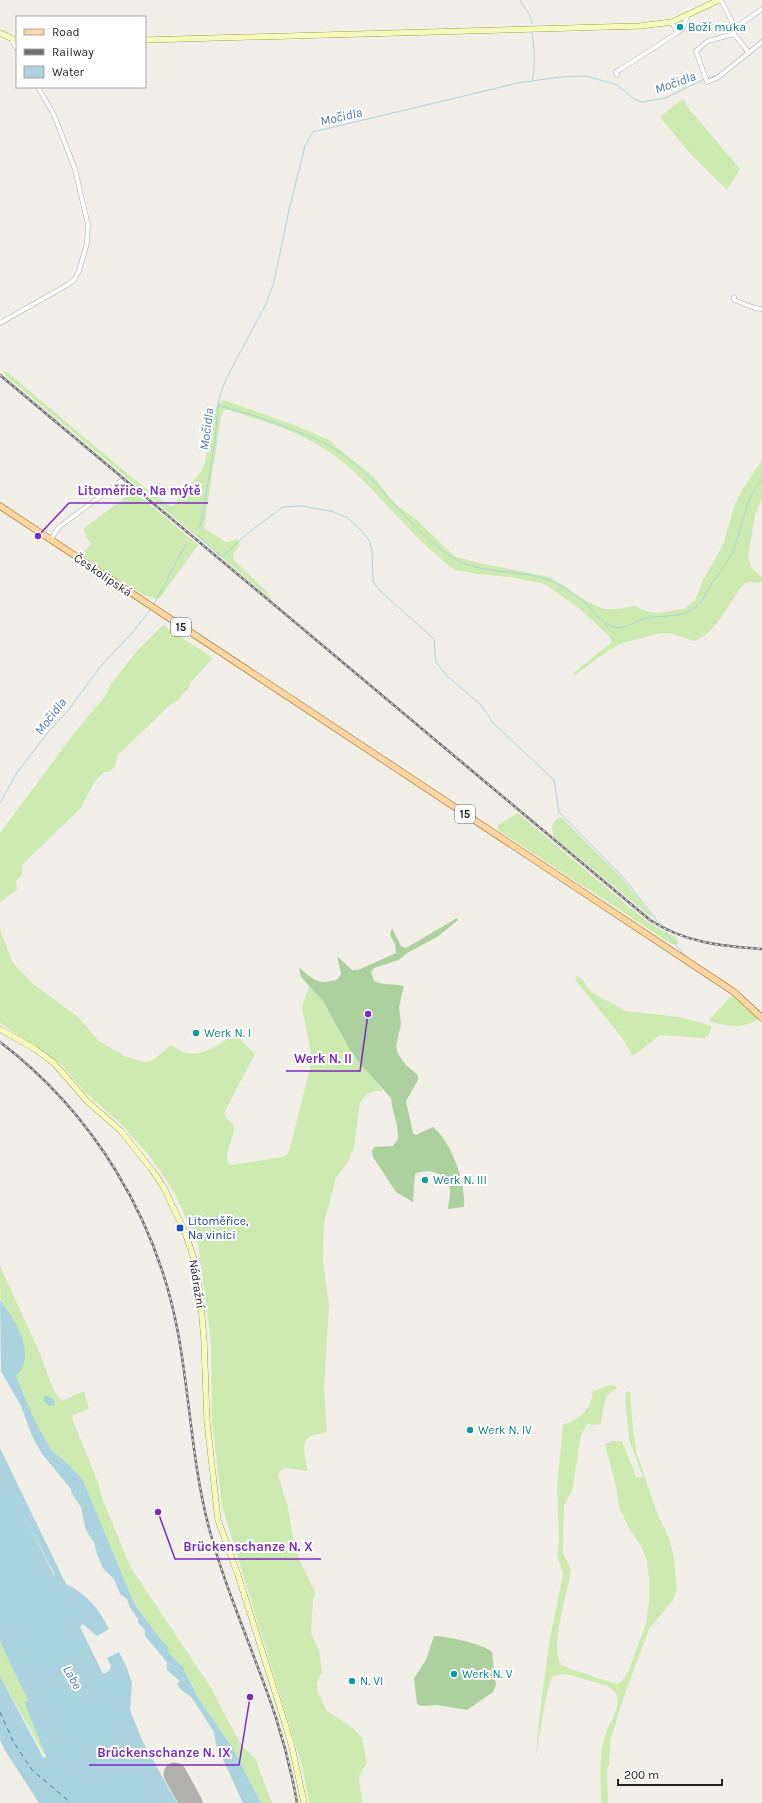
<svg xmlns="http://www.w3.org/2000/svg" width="762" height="1803" font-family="Karla,sans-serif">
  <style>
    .grass { fill: #cdebb0 }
    .forest { fill: #add19e }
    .water { fill: #aad3df; fill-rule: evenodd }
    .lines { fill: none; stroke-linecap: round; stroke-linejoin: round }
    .stream { stroke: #aad3df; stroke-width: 1 }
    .ferry { stroke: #4a7aab; stroke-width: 1; stroke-dasharray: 5 4; stroke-linecap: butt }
    .runway { stroke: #b1b0ac; stroke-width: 23 }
    .street-casing { stroke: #a9a9a9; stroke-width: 5 }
    .secondary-casing { stroke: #707d05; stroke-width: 6 }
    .primary-casing { stroke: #a06b00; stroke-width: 7 }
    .street { stroke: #fff; stroke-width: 4 }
    .secondary { stroke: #f7fabf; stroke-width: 5.5 }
    .primary { stroke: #fcd6a4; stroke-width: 6 }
    .rail-casing { stroke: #707070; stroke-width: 2.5 }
    .rail { stroke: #fff; stroke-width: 1; stroke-dasharray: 3; stroke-linecap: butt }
    .culture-dot { fill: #0f9aa8; stroke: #fff; stroke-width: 1.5 }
    .transit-dot { fill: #1a4fb4; stroke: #fff; stroke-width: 1.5 }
    .labels { text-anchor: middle; stroke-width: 4; stroke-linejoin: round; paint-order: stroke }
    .shield { fill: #fff; stroke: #646464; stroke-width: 1 }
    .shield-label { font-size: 11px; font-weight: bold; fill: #222 }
    .culture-label { font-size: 12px; fill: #0d838f; stroke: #fff; text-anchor: start }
    .street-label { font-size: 12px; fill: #222; stroke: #fff }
    .transit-label { font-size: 12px; fill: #164399; stroke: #fff; text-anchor: start }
    .water-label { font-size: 13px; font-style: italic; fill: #4a7aab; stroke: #fff }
    .leader { fill: none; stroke: #7b2cbf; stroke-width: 1.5 }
    .callout-dot { fill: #7b2cbf; stroke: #fff; stroke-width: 1.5 }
    .callout-label { font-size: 13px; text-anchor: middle; font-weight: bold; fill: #7b2cbf; stroke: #fff; stroke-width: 4; stroke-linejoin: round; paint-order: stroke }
  </style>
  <rect width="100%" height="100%" fill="#f2efe9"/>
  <!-- grass -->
  <path class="grass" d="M683,99l7,11 50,59 -13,21 -38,-38 -29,-35z
    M2,371l5,1 121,102 40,31 5,1 27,-33 5,-10 10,-55 8,-8 69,24 39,17 3,4 39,31 21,27 23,17 37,36 20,6 76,15 36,24 18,8h12l18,-3 15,6 8,1 27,-4 11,-9 8,-20 20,-35 12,-41 7,-14 20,-30v39l-7,16 -7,42 4,12 10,8v4l-3,2 -8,-1 -6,1c-14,15 -30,53 -51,58l-25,-8h-9l-37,10 -14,7 -34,25 -3,-1 40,-32 -2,-5 -30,-28 -31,-22 -8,-4 -31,-6 -32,-3 -23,-4c-39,-28 -69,-69 -104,-101 -35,-32 -79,-46 -122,-59h-4l-4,6 -17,112 22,14 12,-3 2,6 -6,7 -1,7 34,33 5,8 -266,-224z
    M134,491l64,54 -39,54 -16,-4 -63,-40 12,-11 -6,-7 1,-1 -4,-7z
    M163,625l50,33 -22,24 -3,7 -7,6 -1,4 -10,6 -53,51 -2,11 -6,5h-5l-9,9 -14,27 -56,54 -3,4v9l-6,6 1,9 -17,12v-69l72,-97 34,-41 5,-11 25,-32z
    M518,813l122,103 16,11 21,11 1,6h-7l-173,-114v-5z
    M558,818h4l58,58 31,38 1,4 -98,-81c-3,-9 -3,-13 4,-19z
    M0,930l13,33 20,21 44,32 22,25 25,15 20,6 9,-2 17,-14c7,1 10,6 17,7 18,3 34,-10 48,-19l20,20 -31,59c1,7 11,9 10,15 -1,14 -9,20 -6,35l3,2 52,-8 4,-2 3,-7 22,-88 -10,-53 7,-21 14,15 21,40 39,50h-8l-9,4 -6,8 -6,44 -6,15 -12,16 -12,45 -1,39 6,42 -5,85 3,43c-5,2 -11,2 -16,4 -12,4 -5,26 -3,35l-23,-3 -5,3 -2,5 9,27 7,39 6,19 16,33 -3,5 -2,34 8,17 3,22 -5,10v8l9,20 27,18 9,10 5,25 -8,12 3,28h-53l-7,-37 -80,-260 -10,-84 -1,-80 -13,-98 -24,-52 -23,-34 -29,-33 -38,-34 -23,-27 -61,-41z
    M577,976l4,2 10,14 35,19 53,6 33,9 -4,10 -4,2 -44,-3 -27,21 -13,-21 -44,-54 -1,-2z
    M732,995l13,9 13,14c-7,11 -39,9 -49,2z
    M0,1266l39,85 15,40 8,10 22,-10 5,18 -18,7 27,66 4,16 28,68 80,120 26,50 8,12 11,10 17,45h-11l-29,-56 -36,-52v-4l-11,-18 -4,-9 -12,-11 -1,-7 -6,-5 -28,-38 -51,-123 -18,-19 -13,-10 -19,-34 -17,-41c18,-16 3,-48 -8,-65 -2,-4 -6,-7 -7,-10 -1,-7 -1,-27 -1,-35z
    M610,1385l6,1 1,2 -11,8 -5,27 -4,2 -10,-1 -6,11 -9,56 -8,14 -1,48 8,16c-2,20 -24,84 -8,97l37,13 17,5 4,-2 7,-10 18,-48 3,-24v-20l-2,-20 -6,-14 -12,-18 -10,-21 -3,-20 -11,-43 7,-3h10l14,36h7l-14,-38 -4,-43 1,-4 4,-1 3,40 4,23 20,59 12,25 5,19 3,33 -4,10 -24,29 -27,73 -11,36 -2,26 -2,6 1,33h-7c0,-23 -3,-49 5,-70 4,-11 17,-30 9,-41 -5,-8 -19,-9 -28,-12 -12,-4 -22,-9 -35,-3l-6,20 -10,61 3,-40 10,-74 14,-70 -6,-19 2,-15 -2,-53 6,-62c18,-8 27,-13 30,-34z
    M0,1641l28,59 -4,3 15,33 7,22 -46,-82z"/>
  <!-- forest -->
  <path class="forest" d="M457,918l1,2 -21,17 -30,16 -8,7 -25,8 -3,4 3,9c11,5 20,2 30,5l-5,21 2,17 -5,22 2,8 8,11 12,10v5l-12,21 7,32 3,2 17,-8c19,15 33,57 31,80l-16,2c0,-6 3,-13 2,-19 -1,-17 -22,-23 -35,-16l-2,28 -17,-10 -23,-35 -1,-6 2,-4 19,-1 5,-7c1,-14 -6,-27 -7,-41l-28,-31 -15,-20 -25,-46 -22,-24 -2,-10c9,9 19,18 32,14 5,-1 8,-2 10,-7l-4,-18 15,14h6l38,-17 -1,-9 -5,-9 2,-7 9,18 5,2z
    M434,1636c12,0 50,8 58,16l4,33 -3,7 -26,18 -30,-5 -16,1 -4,-2 -3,-26 12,-18z"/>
  <!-- water -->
  <path class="water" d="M0,1300c15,19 38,56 16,76l17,41 19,34 13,10 18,19 51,123 28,38 6,5 1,7 15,15 1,5 11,19v3l36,52 29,56h-18l-27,-59 -2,-12 -22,-34 -12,-9 -3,-5 3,-3 -13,-11v-8l-22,-26v-6l-7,-7v-4l-8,-11 -3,-9 -7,-5 -6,-15 -11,-11 -6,-14 -3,-12 -6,-8 -3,-7 -4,-20 -9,-13 -1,-5 -29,-35 -10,-18 -11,-30 -20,-35z
    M44,1396h4l6,4 1,5 -6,1 -5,-5z
    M0,1448l66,136c21,10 33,25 43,45l-12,7 -13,-11 -2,-1 -2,3 23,47 6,-3 2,-5 -4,-8 12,-6 8,16 5,15 -2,27 12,30 35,63h-138l-35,-54 -4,-9v-64l43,81 2,1 1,-2 -22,-54 4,-2c-9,-19 -19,-38 -28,-59zM24,1515l31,60h-1z"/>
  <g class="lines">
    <!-- stream -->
    <path class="stream" d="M520,0l10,16 2,8
      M708,78l8,-2
      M532,81c4,-15 2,-34 0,-49
      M219,406c35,8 68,21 101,35
      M324,443c46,23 73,72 113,103 7,5 13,11 20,14 28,15 65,9 94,21 12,5 23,13 33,21 9,8 18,22 30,25 9,3 20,-5 29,-8 18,-5 38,1 54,-13 7,-5 8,-14 13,-20 10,-15 21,-27 26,-44 8,-22 10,-45 26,-63
      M199,529l3,-10 13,-78 4,-43 7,-19 40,-75 8,-22 15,-72 16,-64 8,-14 205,-49 42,-6 26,-1 31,9 17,14 8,3 23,-4 40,-19
      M197,535l24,21h2l25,-23 35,-26 18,-1 30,5 17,7 14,13 8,11 2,9 1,30 7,10 52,46 2,2 2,23 11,14 34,29 12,18 61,57 5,32 63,64 37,47 8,6 -1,4 19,23
      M154,604l32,-60
      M0,803l16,-29 33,-43 18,-19 33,-45 33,-35 17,-22
      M742,995l20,18"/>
    <!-- ferry -->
    <path class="ferry" d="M0,1712l13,29 19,29 39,33"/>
    <!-- runway -->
    <path class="runway" d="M175,1774l16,29"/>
    <!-- street casing -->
    <g class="street-casing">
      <path id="street" d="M721,0l14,28 -1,6 -26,7 -12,10 11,31 10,-4 45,-36
        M735,28l27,-19
        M677,33l6,-5 4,-12
        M734,34l15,19
        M12,40l5,9
        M617,75l-1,-3 5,-3 56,-36 -5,-11
        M734,297v3l21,8 7,1
        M0,323l67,-38 7,-5 5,-9 8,-28 1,-18 -13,-56 -21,-54 -16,-28
        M50,540l9,-13 62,-46"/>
    </g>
    <!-- secondary casing -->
    <g class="secondary-casing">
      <path id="secondary" d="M0,33l17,8
        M145,40l495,-14 32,-4 47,-22
        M0,1029l35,20 19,14 33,38 34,30 31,39 11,16 22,46 10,30 5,32 4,46 3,81 11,99 20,55 45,142 9,30 12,56"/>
    </g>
    <!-- primary casing -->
    <g class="primary-casing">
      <path id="primary" d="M0,506l734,486 28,26"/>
    </g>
    <!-- street -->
    <use href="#street" class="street"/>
    <!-- secondary -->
    <use href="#secondary" class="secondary"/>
    <!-- primary -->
    <use href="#primary" class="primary"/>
    <!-- rail casing -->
    <g class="rail-casing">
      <path id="rail" d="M0,375l650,545c35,23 72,26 112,29
        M0,1042c93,71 157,176 178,291 12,64 14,131 31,195 17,64 46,126 67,190 9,28 16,56 21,85"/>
    </g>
    <!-- rail -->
    <use href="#rail" class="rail"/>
  </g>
  <!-- markers -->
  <g class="culture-dot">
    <circle cx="680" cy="27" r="4"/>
    <circle cx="196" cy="1033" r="4"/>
    <circle cx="425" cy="1180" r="4"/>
    <circle cx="470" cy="1430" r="4"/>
    <circle cx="454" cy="1674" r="4"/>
    <circle cx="352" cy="1681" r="4"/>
  </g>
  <rect class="transit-dot" x="176" y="1224" width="8" height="8" rx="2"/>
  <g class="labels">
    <!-- shield labels -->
    <g class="shield">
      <rect x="171" y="618" width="20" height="18" rx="3"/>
      <rect x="455" y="805" width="20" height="18" rx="3"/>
    </g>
    <g class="shield-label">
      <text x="181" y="631">15</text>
      <text x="465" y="818">15</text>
    </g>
    <!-- culture labels -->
    <g class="culture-label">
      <text x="688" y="31">Boží muka</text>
      <text x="204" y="1037">Werk N. I</text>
      <text x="433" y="1184">Werk N. III</text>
      <text x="478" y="1434">Werk N. IV</text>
      <text x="462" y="1678">Werk N. V</text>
      <text x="360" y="1685">N. VI</text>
    </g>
    <!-- street labels -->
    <g class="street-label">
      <text transform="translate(103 575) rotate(34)" y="4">Českolipská</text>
      <text transform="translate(197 1284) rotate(81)" y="4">Nádražní</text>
    </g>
    <!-- transit labels -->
    <g class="transit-label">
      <text x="188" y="1225">Litoměřice,<tspan x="188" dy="14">Na vinici</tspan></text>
    </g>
    <!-- water labels -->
    <g class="water-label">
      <text transform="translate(675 82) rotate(-20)" y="5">Močidla</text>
      <text transform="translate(341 116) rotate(-13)" y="5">Močidla</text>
      <text transform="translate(206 429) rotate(-83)" y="5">Močidla</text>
      <text transform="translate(50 716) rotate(-52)" y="5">Močidla</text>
      <text transform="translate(73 1677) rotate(61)" y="5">Labe</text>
    </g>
  </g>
  <!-- callouts -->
  <path class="leader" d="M38 536L69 503H208M368 1014L360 1071H286M158 1512L175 1559H321M250 1697L239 1765H89"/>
  <g class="callout-dot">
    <circle cx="38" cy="536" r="4"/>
    <circle cx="368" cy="1014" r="4"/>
    <circle cx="158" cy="1512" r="4"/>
    <circle cx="250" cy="1697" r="4"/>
  </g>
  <g class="callout-label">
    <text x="139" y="495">Litoměřice, Na mýtě</text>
    <text x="323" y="1063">Werk N. II</text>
    <text x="248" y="1551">Brückenschanze N. X</text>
    <text x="164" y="1757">Brückenschanze N. IX</text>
  </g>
  <!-- legend -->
  <rect x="16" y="16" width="130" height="72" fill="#ffffff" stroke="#a7a7a7"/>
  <rect x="24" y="29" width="20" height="6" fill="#fcd6a4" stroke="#a7a7a7"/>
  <text x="52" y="36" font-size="12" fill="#222222">Road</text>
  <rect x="24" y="49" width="20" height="6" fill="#707070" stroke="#a7a7a7"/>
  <text x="52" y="56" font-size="12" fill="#222222">Railway</text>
  <rect x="24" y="66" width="20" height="12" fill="#aad3df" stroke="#a7a7a7"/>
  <text x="52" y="76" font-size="12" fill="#222222">Water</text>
  <!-- scale -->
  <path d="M618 1779v6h104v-6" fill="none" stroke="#222222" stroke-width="2"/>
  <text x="624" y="1779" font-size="12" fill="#222222" stroke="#ffffff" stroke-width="3" paint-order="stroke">200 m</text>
</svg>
